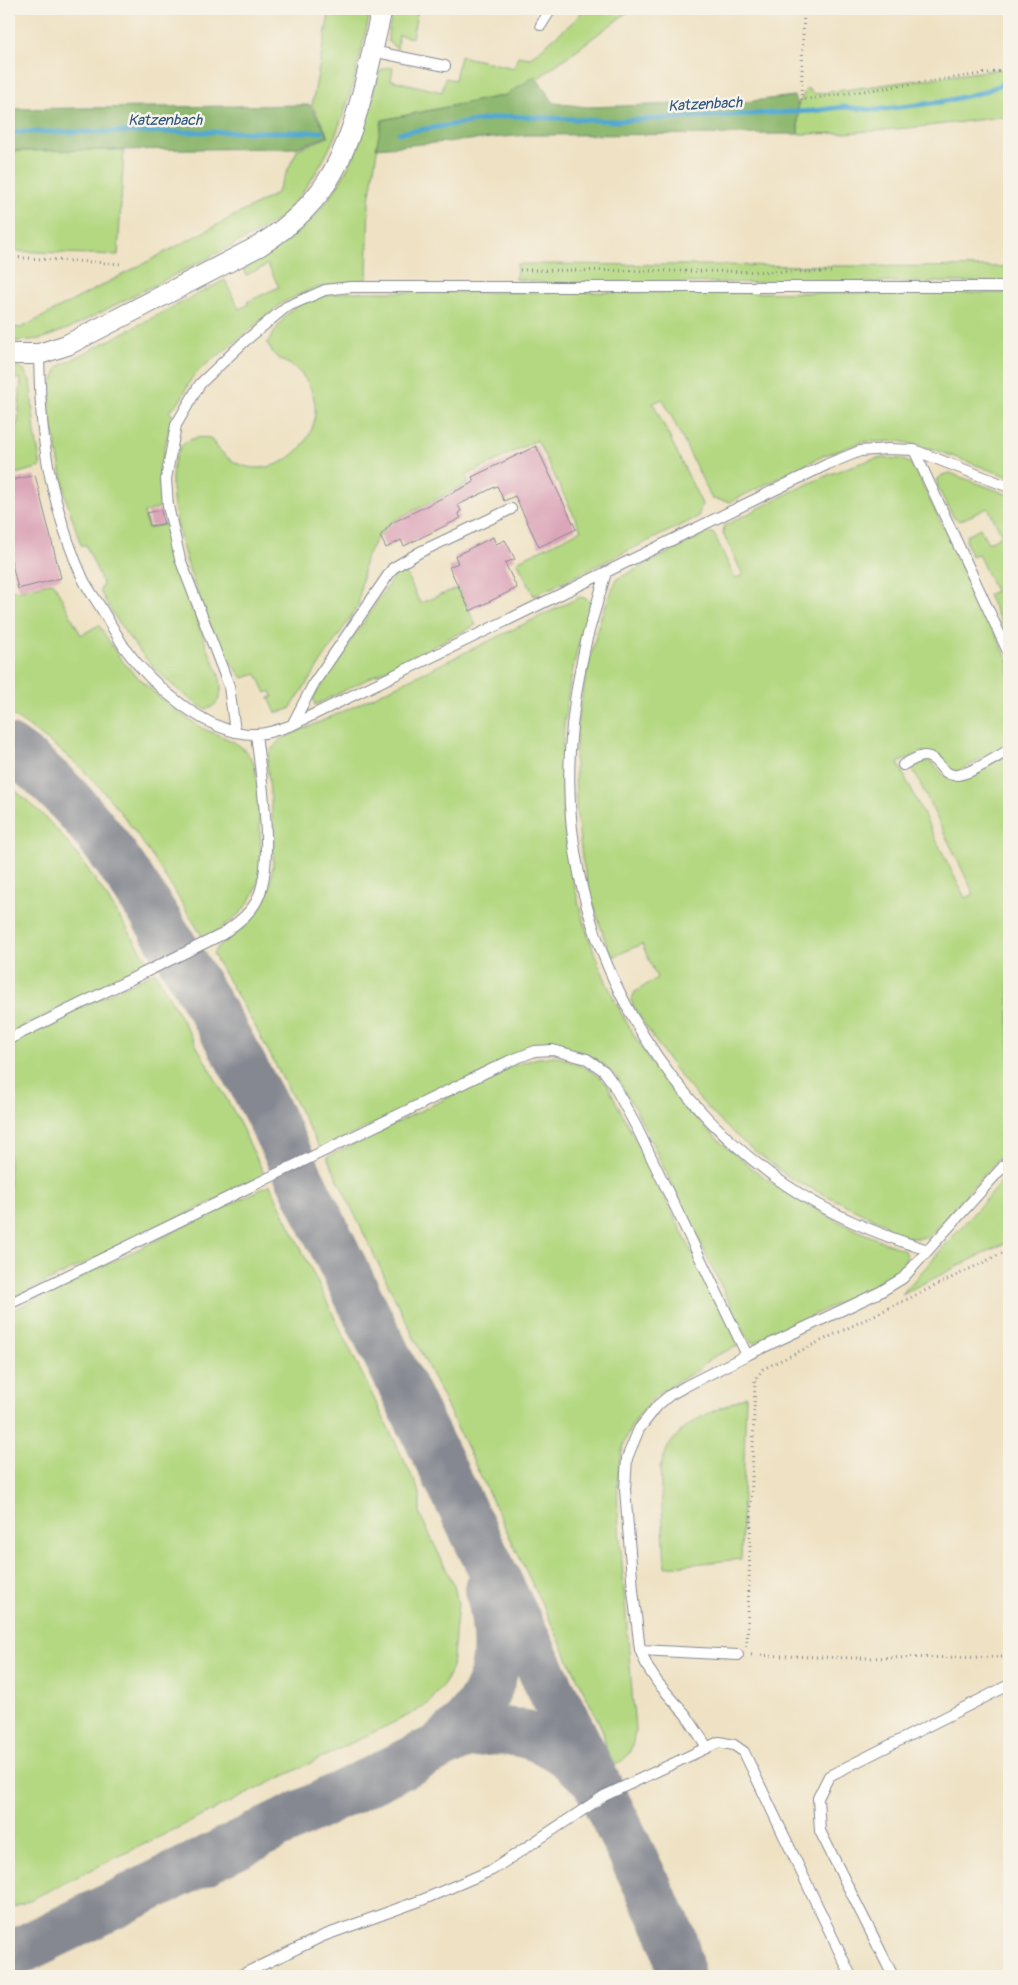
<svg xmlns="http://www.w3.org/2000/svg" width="1018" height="1985" font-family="Pangolin,sans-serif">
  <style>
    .green { fill: #b4d881; stroke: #688470 }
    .forest { fill: #8fb86f; stroke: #557466 }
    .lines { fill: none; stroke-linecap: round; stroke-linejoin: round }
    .stream { stroke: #53a9d0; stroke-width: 5 }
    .taxiway { stroke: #858891; stroke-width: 48 }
    .building { fill: #dca6b9 }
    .lane-casing { stroke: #858891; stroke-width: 12 }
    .street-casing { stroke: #858891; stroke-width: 22 }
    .path { stroke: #858891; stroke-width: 3; stroke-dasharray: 1 4; stroke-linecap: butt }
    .lane { stroke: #fff; stroke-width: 10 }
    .street { stroke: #fff; stroke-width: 20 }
    .labels { text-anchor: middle; stroke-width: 5; stroke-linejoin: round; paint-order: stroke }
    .water-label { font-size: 15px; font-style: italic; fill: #2c5480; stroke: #f7f3e8 }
  </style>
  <rect width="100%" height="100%" fill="#f7f3e8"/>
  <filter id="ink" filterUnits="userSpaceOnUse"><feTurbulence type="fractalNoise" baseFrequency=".02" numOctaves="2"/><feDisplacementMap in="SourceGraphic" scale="10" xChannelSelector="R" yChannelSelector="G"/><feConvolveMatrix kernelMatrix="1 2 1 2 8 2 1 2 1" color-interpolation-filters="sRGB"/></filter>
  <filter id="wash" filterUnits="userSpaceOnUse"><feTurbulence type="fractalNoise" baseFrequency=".0096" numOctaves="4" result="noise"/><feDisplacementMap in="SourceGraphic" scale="20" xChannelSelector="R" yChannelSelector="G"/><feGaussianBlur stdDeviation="1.12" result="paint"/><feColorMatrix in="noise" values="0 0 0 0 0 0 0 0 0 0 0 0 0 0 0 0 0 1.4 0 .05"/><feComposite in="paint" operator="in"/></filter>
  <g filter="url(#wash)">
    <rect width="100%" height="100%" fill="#efe2c4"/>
    <!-- green -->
    <path class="green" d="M330,9h41c-15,65 -28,133 -71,186 -6,9 -14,19 -23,25 -8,6 -18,11 -26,16l-181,92 -29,11 -32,3v-15l12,1 255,-134 22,-45 31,-12 -17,-32z
      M393,9h25l-6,29 -13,-3 -2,14 -9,-8v-8z
      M584,9h48l-95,70 -31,16 -124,25 -13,80 -2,79 -55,10 -30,14 -59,49 -18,13 -14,14 -11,22 -11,10 4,5c-9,29 -15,60 -10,90l-19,7 4,15 18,-4c9,41 25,79 39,118 5,15 17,32 16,48 -1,10 -6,18 -16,19 -46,-28 -80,-71 -105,-118l3,-7 -17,-39h-5l-14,-43 -18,-93 2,-23 7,-19 167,-87 14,29 9,-4 -1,-3 32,-15 -11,-22 -22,10 -3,-6c54,-29 86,-59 112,-116 8,-18 12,-40 18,-59 2,-7 3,-16 7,-22 3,-5 8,-5 13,-4l-2,12 51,12 3,-14 10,2 5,-24 54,12 4,-12 12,2 44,-37z
      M1009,68v48c-70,9 -140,18 -211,18v-29l9,-17 7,6z
      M124,150l-6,105 -109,-4v-100z
      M517,264l492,3v15l-464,1 -29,-4z
      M349,292l660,1v184l-76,-28 -34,-8 -36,1 -40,14 -93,46 -18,-3 -49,-100 -10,4 49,101 -4,13 -164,79 -17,-35 64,-31 -44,-90 -71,36 3,7 -78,39 -15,17 -11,20 -7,47 -68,103 -14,4 -7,-15 4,-1 -2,-6 -5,2 -9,-19 -14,4c-9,-11 -18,-22 -25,-34 -16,-32 -90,-218 -8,-206 6,8 12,16 21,22 42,27 96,-19 82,-65 -3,-11 -12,-24 -22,-30 -4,-2 -9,-4 -13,-7 -5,-3 -8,-11 -11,-15 8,-11 14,-23 23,-32 14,-15 40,-16 59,-19z
      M17,366l6,3 7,11 5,54 6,33 -30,8 -2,-20h4l3,-31h2l3,-45 -12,-1v-6l4,-5z
      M878,458l23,1 12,6 96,197v82l-50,27h-9l-28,-19 -24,11 67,135 9,-4 -63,-129c4,-1 11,-4 16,-4 10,1 12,17 30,19l52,-25v392l-80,89c-13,5 -37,1 -44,-12 -30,-15 -60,-29 -89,-43 -10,-5 -19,-13 -28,-20 -59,-42 -102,-98 -137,-160l4,-9 22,-14 -15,-34 -27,12 -5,-1 -20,-61 -8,-36 -6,-51 -1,-48 3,-43 9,-45 14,-55 16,-37 92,-47 5,2 21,44 8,-3 -20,-42 1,-7c50,-25 100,-54 154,-68z
      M950,473l59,22v144l-21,-44 7,-4 -17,-37 -7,2 -5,-15 1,-6 13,-7 8,15 14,-8 -14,-27 -29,13 -5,-3 -16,-30 -1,-8 5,-5z
      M404,569l16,34 38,-15 18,37 -161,80 -2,-7 82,-123z
      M53,582l28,53 18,-10c8,12 15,27 25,38 11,13 36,35 50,46 9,6 18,13 28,19 18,9 39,12 50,32 7,14 5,36 7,52 4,67 8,90 -55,127 -35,-56 -73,-122 -120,-168 -23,-22 -49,-40 -75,-58v-125l8,3z
      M580,597l7,2 3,4v6c-64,178 -17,387 118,521 56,55 123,92 196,120l2,6 -1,8 -23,18 -127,61 -6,-3 -5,-7 -108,-223 -19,-32 -13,-13 -19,-11 -50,-4 -215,99 -64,-121 -43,-74c7,-12 20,-18 31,-27 7,-6 12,-14 17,-21 22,-29 9,-108 6,-144 2,-10 6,-16 14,-23l59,-26z
      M9,786c62,45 99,115 141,178l-141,69z
      M155,972l80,142 30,62 -256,124v-258z
      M555,1056c20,6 36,13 52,28l129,255 2,7c-9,4 -20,8 -28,13 -6,4 -9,10 -15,13 -13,8 -28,14 -39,24 -37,34 -40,70 -38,117l17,217c-2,18 -6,31 -25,37l-7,-36 -276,-574 185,-91 26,-8z
      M1009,1173v68l-107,53z
      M270,1185l150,308v22l34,70 4,19 -6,63 -7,16 -16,20 -18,11 -402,196v-598z
      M746,1396l-5,163 -76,8 -5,-99 8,-22 14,-16 19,-13z"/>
    <!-- forest -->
    <path class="forest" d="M535,76l19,27 33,4 158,-5 49,-6 4,9v29l-271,1 -151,13 6,-28 124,-25z
      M310,105l18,31 -33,12 -286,3v-42z"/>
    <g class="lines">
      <!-- stream -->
      <path class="stream" d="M9,132h313
        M399,133l110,-17 106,5 198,-10 29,-4 34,3 65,-8 43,-10 25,-11"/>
      <!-- taxiway -->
      <path class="taxiway" d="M9,748c67,46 111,113 154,181 36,58 70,117 102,178l404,823 6,16 6,30
        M441,1745c58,-44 64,-88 48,-156
        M9,1956l453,-220c53,-13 90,0 128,39"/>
    </g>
    <g id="blocks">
      <!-- building -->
      <path class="building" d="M536,446l40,83 -37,18 -24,-51 -11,5 -7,-15 -39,19 3,6 -3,2 3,5 -57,28 -3,-6 -15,8 -6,-12 12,-13 82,-41 -2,-5z
        M35,475l26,103 -43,11 -9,-37v-71z
        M161,510l3,14 -14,2 -3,-13z
        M493,537l3,7 9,-4 10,19 -10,4 12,25 -47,23 -21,-44 9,-4 -3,-7z"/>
    </g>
  </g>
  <g filter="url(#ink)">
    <use href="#blocks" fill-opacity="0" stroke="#858891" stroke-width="1"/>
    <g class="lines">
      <!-- lane casing -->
      <g class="lane-casing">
        <path id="lane" d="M541,25l10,-16
          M372,51l73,15
          M39,354c1,47 3,93 15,139 7,29 17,59 29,86 5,10 12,19 18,29 8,13 15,26 23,39 26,36 84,89 132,87 12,0 25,-5 36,-9l536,-261 32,-13 28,-2 26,1 95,37
          M914,450l95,204
          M606,572c-6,23 -14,46 -20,70 -8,35 -14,72 -16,109 -10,170 75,338 216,434 43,29 93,50 142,65
          M292,725l22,-42 79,-115 27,-16 91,-43
          M235,732l-6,-46 -49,-127 -12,-53 -2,-27 10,-54 24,-41 45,-43 41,-34 39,-17 25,-3h659
          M903,765c6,-3 15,-9 21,-9 14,0 16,17 29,19 14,2 43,-18 56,-25
          M9,1039l214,-105c12,-10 26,-19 33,-32 20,-36 5,-126 0,-168
          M9,1304l500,-243 26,-10 18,-1 34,9 17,12 8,11 25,46 110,227
          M640,1650l98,5
          M707,1747l-21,-32 -28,-32 -10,-15 -8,-18 -7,-60 -8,-101 2,-31 12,-29 19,-24 12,-10 16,-9 61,-31 133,-63 23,-14 106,-118
          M239,1976l84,-40 99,-36 70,-30 112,-74 115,-54 15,3 10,7 107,224
          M893,1976l-73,-145 -2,-33 11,-22 180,-91"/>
      </g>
      <!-- street casing -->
      <g class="street-casing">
        <path id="street" d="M9,354h30l28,-9 192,-99c30,-19 58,-44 75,-76 26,-48 35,-108 48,-161"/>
      </g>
      <!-- path -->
      <path class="path" d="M804,9l-3,91 208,-30
        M9,257l113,7
        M520,270l311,2
        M747,1647l8,-267 8,-11 246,-119
        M751,1655l101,3 157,-1"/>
      <!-- lane -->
      <use href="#lane" class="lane"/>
      <!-- street -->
      <use href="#street" class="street"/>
    </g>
  </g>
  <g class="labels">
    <!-- water labels -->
    <g class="water-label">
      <text transform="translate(705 104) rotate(-3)" y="5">Katzenbach</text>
      <text x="165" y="125">Katzenbach</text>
    </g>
  </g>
  <!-- margin -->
  <rect width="1018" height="1985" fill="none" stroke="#f7f3e8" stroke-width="30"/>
</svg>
